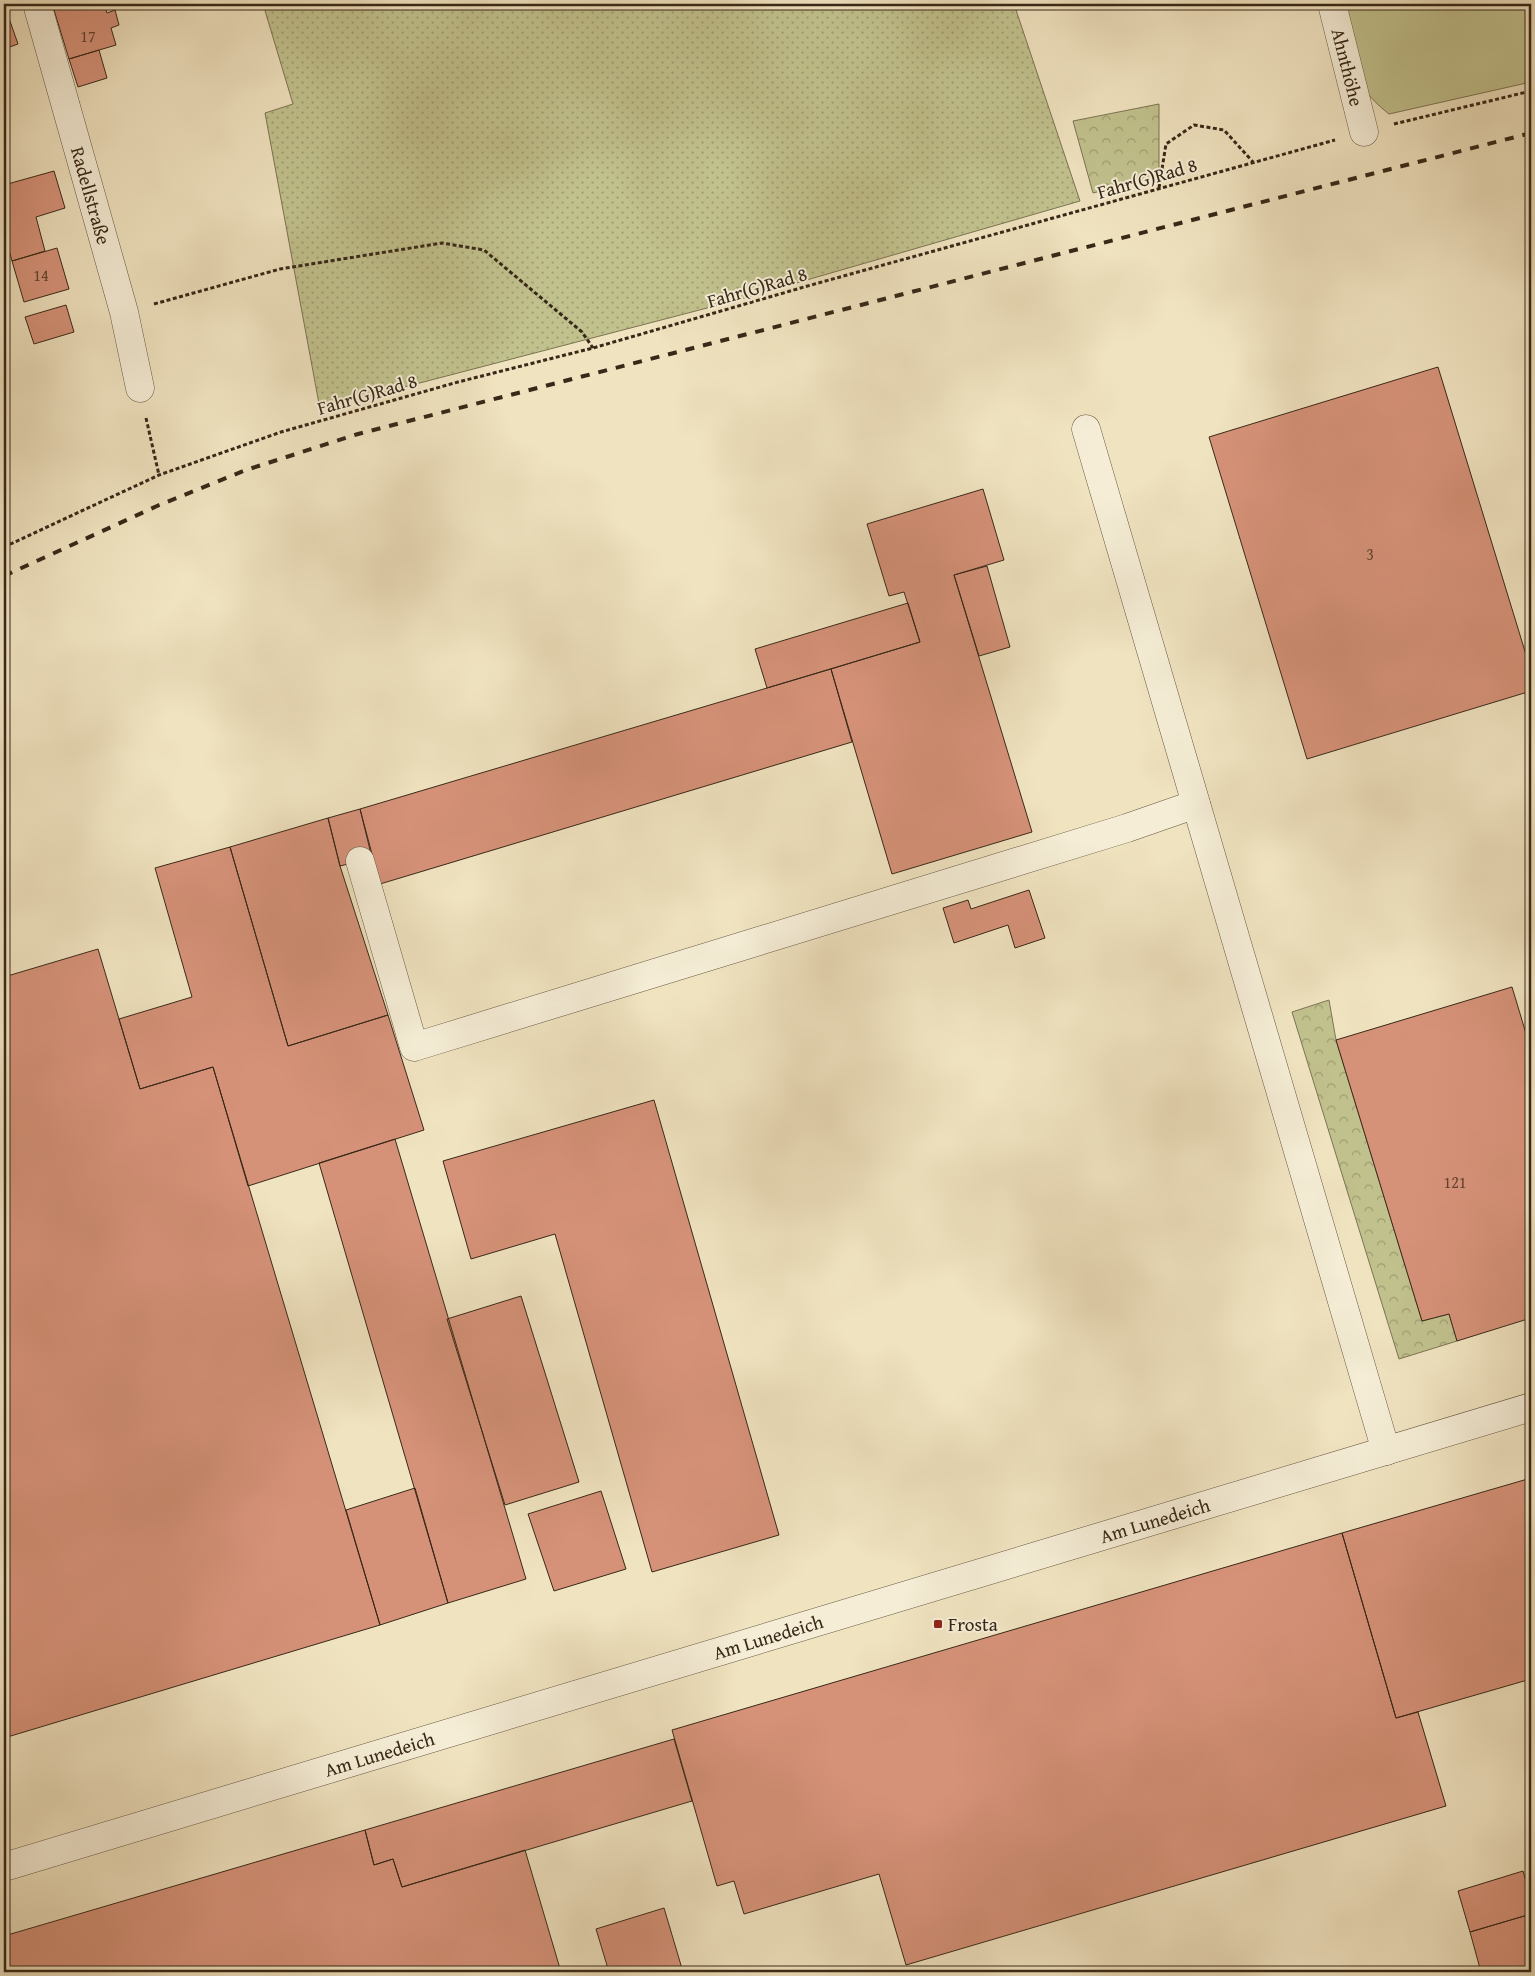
<svg xmlns="http://www.w3.org/2000/svg" width="1535" height="1976" font-family="'Gentium Book Plus',serif">
  <style>
    .grass { fill: #c1c18d; stroke: #7c7452 }
    .park { fill: url(#park-crowns); stroke: #7c7452 }
    .garden { fill: url(#garden-dots); stroke: #7c7452 }
    .building { fill: #d69279; stroke: #382818 }
    .lines { fill: none; stroke-linecap: round; stroke-linejoin: round }
    .minor-casing { stroke: #665742; stroke-width: 29 }
    .path { stroke: #382818; stroke-width: 3; stroke-dasharray: 4 2.5; stroke-linecap: butt }
    .minor { stroke: #f5edd6; stroke-width: 28 }
    .rail { stroke: #382818; stroke-width: 4; stroke-dasharray: 9 9; stroke-linecap: butt }
    .poi-dot { fill: #8f2418; stroke: #f5edd6; stroke-width: 2 }
    .labels { text-anchor: middle; stroke-width: 4; stroke-linejoin: round; paint-order: stroke }
    .number-label { font-size: 16px; fill: #604230 }
    .street-label { font-size: 19px; fill: #382818; stroke: #f5edd6 }
    .poi-label { font-size: 19px; fill: #382818; stroke: #f5edd6; text-anchor: start }
  </style>
  <defs>
    <pattern id="park-crowns" width="20" height="18" patternUnits="userSpaceOnUse" patternTransform="scale(1.25)"><rect width="20" height="18" fill="#c1c18d"/><path d="M2 6a3 3 0 1 1 6 0M12 15a3 3 0 1 1 6 0" fill="none" stroke="#9e9d72"/></pattern>
    <pattern id="garden-dots" width="8" height="8" patternUnits="userSpaceOnUse" patternTransform="scale(1.25)"><rect width="8" height="8" fill="#c1c18d"/><path d="M2 2h.1M6 6h.1" fill="none" stroke="#9e9d72" stroke-width="1.8" stroke-linecap="round"/></pattern>
  </defs>
  <rect width="100%" height="100%" fill="#f0e3c0"/>
  <filter id="stains"><feTurbulence type="fractalNoise" baseFrequency=".004" numOctaves="4"/><feColorMatrix values="0 0 0 0 .2 0 0 0 0 .09 0 0 0 0 .02 0 0 0 .5 -.17"/></filter>
  <radialGradient id="worn" r=".72"><stop offset=".6" stop-color="#630" stop-opacity="0"/><stop offset="1" stop-color="#630" stop-opacity=".3"/></radialGradient>
  <!-- grass -->
  <path class="grass" d="M1346,4h185v78l-142,32c-10,-8 -20,-17 -27,-29 -12,-20 -12,-58 -16,-81z"/>
  <!-- park -->
  <path class="park" d="M1159,104v72l-66,17 -20,-72z
    M1329,1000l7,40 86,281 27,-7 8,27 -58,18 -107,-347z"/>
  <!-- garden -->
  <path class="garden" d="M263,4h751l66,197 -346,100 -414,108 -55,-296 28,-9z"/>
  <!-- building -->
  <path class="building" d="M4,4l14,40 -14,5z
    M52,4h21l-19,6z
    M73,4h31l3,9 8,-3 4,15 -8,3 5,17 -47,14 -15,-49z
    M99,50l8,28 -29,9 -9,-28z
    M54,171l11,37 -29,9 9,34 -33,10 -8,-29v-47z
    M57,248l12,41 -45,13 -12,-41z
    M66,305l8,27 -40,12 -9,-27z
    M1438,367l93,304v20l-224,68 -98,-322z
    M983,489l21,71 -50,15 78,257 -140,42 -61,-205 89,-27 -16,-50 -15,4 -22,-72z
    M987,566l23,81 -31,9 -25,-81z
    M908,603l12,39 -153,46 -12,-39z
    M831,669l21,73 -472,142 -20,-75z
    M360,809l12,49 -32,8 -12,-48z
    M328,818l12,48 48,149 -100,31 -58,-199z
    M230,847l58,199 100,-31 36,115 -176,56 -35,-119 -73,22 -21,-70 73,-22 -37,-129z
    M1029,890l16,48 -30,10 -7,-23 -54,18 -11,-35 25,-8 3,9z
    M98,949l42,140 73,-22 167,558 -376,113v-761z
    M1512,987l19,63v268l-74,23 -8,-27 -27,7 -86,-281z
    M654,1100l125,435 -127,37 -97,-338 -84,25 -28,-98z
    M395,1139l131,440 -78,24 -129,-440z
    M521,1296l58,186 -74,23 -58,-186z
    M1531,1478v201l-135,39 -54,-185z
    M415,1488l33,115 -68,22 -34,-115z
    M601,1491l25,78 -72,22 -26,-77z
    M1342,1533l54,185 22,-6 28,94 -540,159 -27,-91 -135,40 -10,-33 -17,5 -45,-156z
    M674,1739l18,62 -290,86 -9,-28 -19,6 -9,-35z
    M365,1830l9,35 19,-6 9,28 123,-37 36,122h-557v-36z
    M1523,1871l8,29v14l-61,18 -12,-41z
    M664,1908l19,64h-74l-13,-43z
    M1531,1914v58h-50l-11,-40z"/>
  <g class="lines">
    <!-- minor casing -->
    <g class="minor-casing">
      <g id="minor">
        <path id="s1" d="M37,4l87,308 16,76"/>
        <path id="s2" d="M1332,4l32,128"/>
        <path d="M1086,429l300,1022"/>
        <path d="M360,861l54,186 713,-219 69,-24"/>
        <path id="s3" d="M4,1867l1527,-460"/>
      </g>
    </g>
    <!-- path -->
    <path class="path" d="M1394,124l137,-33
      M1159,188l7,-44 28,-19 30,5 29,32
      M154,304l126,-35 162,-26 42,7 98,82 11,16
      M146,418l13,57
      M4,547l155,-72 122,-43 177,-50 135,-34 218,-63 524,-145"/>
    <!-- minor -->
    <use href="#minor" class="minor"/>
    <!-- rail -->
    <path class="rail" d="M4,576l153,-70 89,-36 112,-36 1173,-301"/>
  </g>
  <!-- markers -->
  <rect class="poi-dot" x="933" y="1619" width="10" height="10" rx="2.5"/>
  <g class="labels">
    <!-- number labels -->
    <g class="number-label">
      <text x="88" y="42">17</text>
      <text x="41" y="281">14</text>
      <text x="1370" y="560">3</text>
      <text x="1455" y="1188">121</text>
    </g>
    <!-- street labels -->
    <g class="street-label">
      <text dy="7" stroke="none"><textPath href="#s2" startOffset="65">Ahnthöhe</textPath></text>
      <text transform="translate(1147 178) rotate(-16)" y="7">Fahr(G)Rad 8</text>
      <text dy="7" stroke="none"><textPath href="#s1" startOffset="199">Radellstraße</textPath></text>
      <text transform="translate(757 287) rotate(-16)" y="7">Fahr(G)Rad 8</text>
      <text transform="translate(367 394) rotate(-16)" y="7">Fahr(G)Rad 8</text>
      <text dy="7" stroke="none"><textPath href="#s3" startOffset="1202">Am Lunedeich</textPath></text>
      <text dy="7" stroke="none"><textPath href="#s3" startOffset="798">Am Lunedeich</textPath></text>
      <text dy="7" stroke="none"><textPath href="#s3" startOffset="392">Am Lunedeich</textPath></text>
    </g>
    <!-- poi labels -->
    <g class="poi-label">
      <text x="948" y="1631">Frosta</text>
    </g>
  </g>
  <!-- margin -->
  <rect width="1535" height="1976" fill="none" stroke="#f0e3c0" stroke-width="20"/>
  <rect x="5" y="5" width="1525" height="1966" fill="none" stroke="#382818" stroke-width="2.5"/>
  <rect x="10" y="10" width="1515" height="1956" fill="none" stroke="#382818"/>
  <rect width="100%" height="100%" filter="url(#stains)"/>
  <rect width="100%" height="100%" fill="url(#worn)"/>
</svg>
